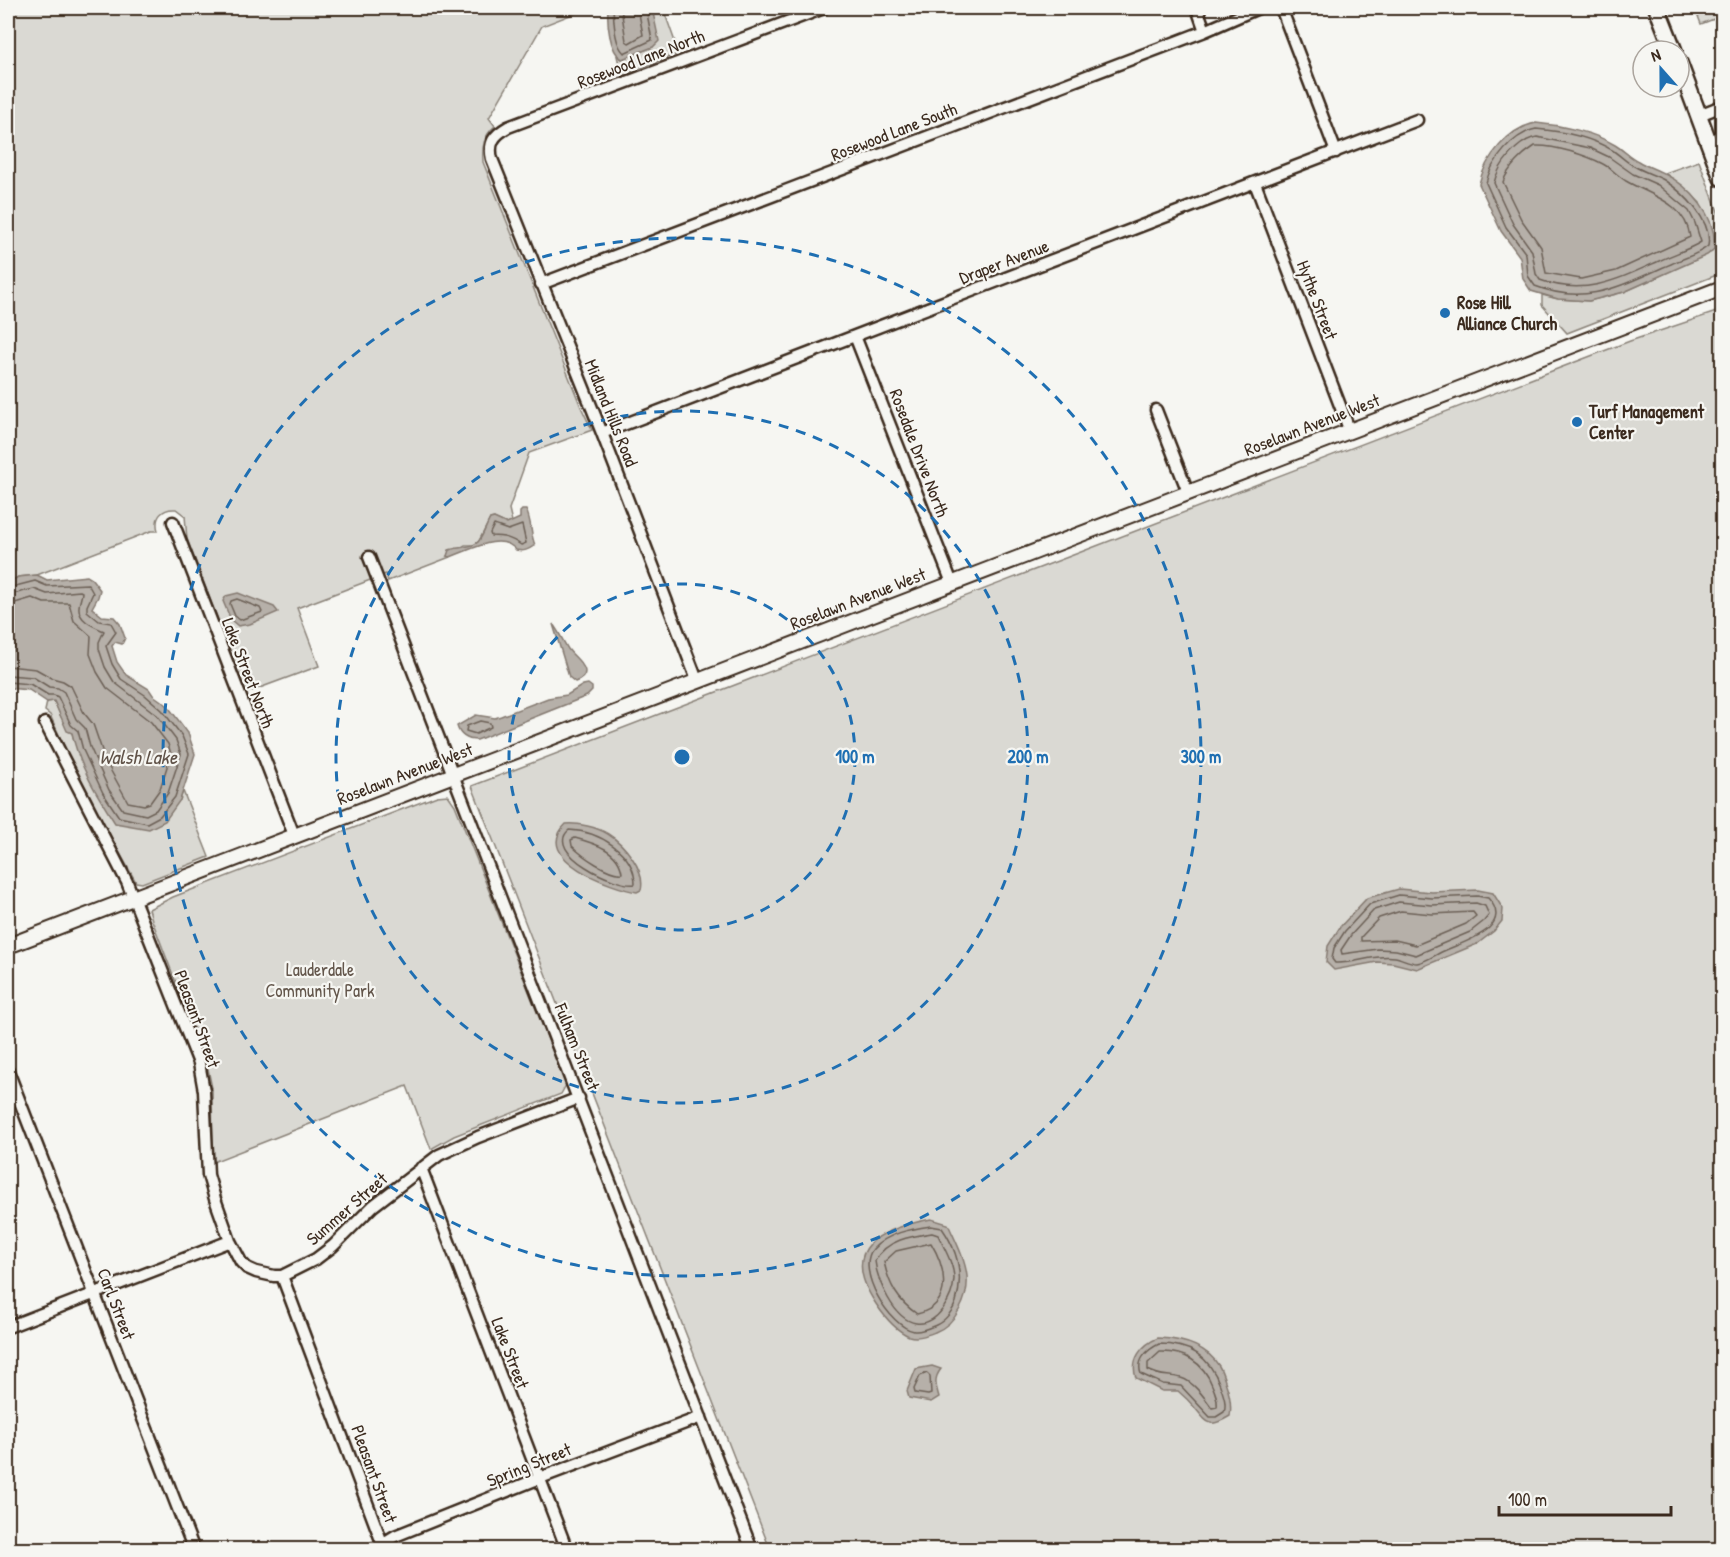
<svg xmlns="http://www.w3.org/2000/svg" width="1730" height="1557" font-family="'Patrick Hand',sans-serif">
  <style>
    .green { fill: #dad9d3; stroke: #8a8278; stroke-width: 1.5 }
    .water { fill: #b6b0a9; stroke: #857a71; stroke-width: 1.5 }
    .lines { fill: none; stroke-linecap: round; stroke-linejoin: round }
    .shore { stroke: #6c6056; stroke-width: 1.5 }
    .minor-casing { stroke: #3b2a1e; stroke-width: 15 }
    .tertiary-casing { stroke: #3b2a1e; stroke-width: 18 }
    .secondary-casing { stroke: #3b2a1e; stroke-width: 20 }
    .minor { stroke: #f6f6f2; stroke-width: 10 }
    .tertiary { stroke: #f6f6f2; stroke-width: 14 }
    .secondary { stroke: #f6f6f2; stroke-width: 15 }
    .ring { fill: none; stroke: #1f6fb2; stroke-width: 3; stroke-dasharray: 10 8 }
    .poi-dot { fill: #1f6fb2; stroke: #f6f6f2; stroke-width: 2 }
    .labels { text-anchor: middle; stroke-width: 4.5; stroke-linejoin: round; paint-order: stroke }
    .street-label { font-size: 18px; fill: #3b2a1e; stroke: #f6f6f2 }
    .poi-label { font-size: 18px; font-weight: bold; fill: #3b2a1e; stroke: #f6f6f2; text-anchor: start }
    .park-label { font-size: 18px; fill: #63564b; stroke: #f6f6f2 }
    .water-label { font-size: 20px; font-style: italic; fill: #605248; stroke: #f6f6f2 }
    .centre { fill: #1f6fb2; stroke: #f6f6f2; stroke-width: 3 }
    .ring-label { font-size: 18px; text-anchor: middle; font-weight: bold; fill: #1f6fb2; stroke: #f6f6f2; stroke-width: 4.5; stroke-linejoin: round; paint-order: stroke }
  </style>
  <rect width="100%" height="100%" fill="#f6f6f2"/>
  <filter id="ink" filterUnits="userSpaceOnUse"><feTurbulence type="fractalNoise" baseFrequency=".0167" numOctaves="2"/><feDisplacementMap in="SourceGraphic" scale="12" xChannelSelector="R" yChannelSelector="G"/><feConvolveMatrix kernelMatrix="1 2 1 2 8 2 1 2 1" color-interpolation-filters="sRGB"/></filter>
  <g filter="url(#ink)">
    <!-- green -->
    <path class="green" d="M8,8h580l-46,18 -53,92 6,8c-12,10 -13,21 -12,36l98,245 11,23 -63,23 -20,56 3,13 -5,2 -13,-6 -4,1 -11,22 -5,4h-9l-18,11 3,1 -62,24 -2,-7 -89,34 22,58 -73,27 -59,-154 -2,-23 -9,-7c-14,-1 -22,8 -18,22h-7l-114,44 -19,2 -10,6z
      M652,8h11l16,45 -57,23 -5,-20 5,3 31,-12z
      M1695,8h20l4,9 -18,7z
      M1699,161l23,61v51l-155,60 -25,-28v-10l16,4 31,2 35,-9 88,-40 -12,-49 -9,-9 -26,-21z
      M1722,310v1239h-952l-298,-763 1158,-445z
      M54,701l7,16 11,16 2,7 106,60 3,-9 26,66 -67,26 -6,-1 -57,-103 -29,-64 -5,-4 2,-9z
      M448,795l7,10 111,280 -5,9 -107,42 -23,13 -24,-63 -194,76 -1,-74 -5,-24 -55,-144 -3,-11 24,-12 264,-101z"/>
    <!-- water -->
    <path class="water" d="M608,8h44l7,33 -6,6 -31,12c-13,-8 -15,-37 -14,-51z
      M1536,123c24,2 58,9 79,22 8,5 15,12 23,16 8,5 17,8 25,12 27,13 55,44 51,76l-7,6 -83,37 -35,9 -31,-2 -27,-8 -8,-12 -3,-22 -19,-26 -22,-47c6,-26 29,-56 57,-61z
      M522,510h4c6,11 4,24 9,35 -7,5 -11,7 -19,5 -15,-19 -47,1 -66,7l-3,-1 2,-6c8,-3 23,-2 29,-8 5,-6 8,-16 12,-23l4,-1 13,6 13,-6v-6z
      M37,575l10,5 40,-4 5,3 8,11 -2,7 -6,11 10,8 12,1 6,7 5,14 -3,6 -7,-2 -3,4 5,16 9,13 23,14 4,6 14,10 21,28 7,21 -15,46 -15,21 -16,8 -34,-6c-18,-28 -36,-57 -43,-90l-5,-2 -13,-30 -7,1 -18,-12 -21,-2v-105l10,-6z
      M238,593l36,14 4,5 -28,12 -12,2 -7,-6 -8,-19 3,-5z
      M553,624c6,8 10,17 15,25 7,10 30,24 7,33l-6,-5z
      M588,684l4,3v4l-5,5 -110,44c-10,0 -17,-4 -20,-14l19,-11 19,3 6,-2 47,-18 19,-3 16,-10z
      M566,824c12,-1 31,3 42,10 16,10 38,36 33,56l-4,2c-24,-4 -107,-33 -71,-68z
      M1399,889l33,3 46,-2 15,3 10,16 -1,12 -8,10 -17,13 -60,25 -24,-6 -16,-1 -43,8 -8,-8 2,-16 12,-19 27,-29z
      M931,1219l17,5c7,16 17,34 19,52 2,22 -11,48 -32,56 -8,3 -18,7 -26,4 -14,-6 -25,-20 -33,-32 -38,-57 4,-75 55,-85z
      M1158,1338c23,1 48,7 61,28 3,5 5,12 7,18 4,11 6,20 4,32 -20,12 -21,9 -35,-8 -5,-6 -11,-12 -17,-17h-16l-26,-13c-6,-18 5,-33 22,-40z
      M932,1366l9,3c-8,10 -5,17 -2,28l-8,5 -22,-4 -2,-7 9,-22z"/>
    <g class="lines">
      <!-- shore -->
      <path class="shore" d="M613,8c1,12 1,36 11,45l28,-13 -6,-32
        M621,8l5,33 3,2 14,-8 -5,-27
        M1536,129c25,2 54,8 76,21 8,5 14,12 22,16 10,6 21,9 30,14 20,13 49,41 44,66 -10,9 -25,12 -37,18 -48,20 -83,43 -136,22l-7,-10 -2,-22 -20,-27 -20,-44c5,-22 27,-49 50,-54z
        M1537,137l53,11 19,9 24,17 25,11 31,26 6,12 6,19c-13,8 -28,12 -42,19 -40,18 -74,36 -119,19l-4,-6 -4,-23 -19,-27 -19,-41c4,-18 24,-43 43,-46z
        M1535,146c19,-1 51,9 68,18 8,4 15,12 23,17 24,14 60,22 64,56l-74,34 -35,8 -35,-6 -5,-26 -20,-28 -18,-37c5,-14 19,-28 32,-36z
        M494,525l14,5 14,-5 4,18 -5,2c-10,-7 -17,-9 -30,-9l-1,-3z
        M8,588l27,-7 12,5 41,-2 5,9 -6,13v5l12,10 12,2 5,9 -10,14 6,18 9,15 24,16 17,15 20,26 7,18 -14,43 -15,19 -13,7 -28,-6 -16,-24 -20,-43 -5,-19 -7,-6 -13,-28 -4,-2h-6l-18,-11 -22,-2
        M8,595l26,-6 13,5 33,-3 2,1c0,5 -3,10 -3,15 -1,14 16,20 25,24l-5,11v7l6,18 9,15 43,33 19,25 5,14 -13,39 -12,17 -10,5 -23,-5 -14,-20 -19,-43 -5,-19 -9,-9 -12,-27 -6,-4 -9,-1 -16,-10 -25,-2
        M237,599l23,9 2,4 -22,8 -5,-4 -5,-12 1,-3z
        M8,605l24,-7 12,5h25l5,18 17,15 -1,18 7,18 10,16 44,34 17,22 3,10 -11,35 -10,14 -6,2 -16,-3 -22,-40 -13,-38 -9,-11 -13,-27 -8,-5 -11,-3 -16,-9 -28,-3
        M480,721l10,2 1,4 -15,7 -10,-3 1,-5z
        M569,830c29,1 66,22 66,54 -18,4 -92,-32 -66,-54z
        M575,838c19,5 44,12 47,35 -13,2 -40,-17 -50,-27l-1,-6z
        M1399,895l33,3 45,-2 11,2c27,29 -22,43 -42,52 -8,3 -20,12 -29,13 -7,0 -16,-5 -22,-6 -21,-3 -40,7 -60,6l-3,-4 2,-11 11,-17 25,-27z
        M1399,902l33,3 44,-2 9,3 4,9 -5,6 -14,11 -54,23 -20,-5 -18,-1 -36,5 -1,-4 10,-15 23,-25z
        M1401,911l31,3 41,-2 3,4 -10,8 -50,21 -21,-5 -34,1v-4l18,-19z
        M931,1226l11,2c16,23 22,47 14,74 -3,9 -11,19 -20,23 -7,3 -15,7 -22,6 -24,-4 -59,-61 -41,-82 14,-16 38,-20 58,-23z
        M932,1233l6,2c6,13 16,29 16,44 -1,18 -16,47 -38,44 -22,-3 -39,-43 -41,-62 10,-21 37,-25 57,-28z
        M931,1243c15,25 23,62 -14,71 -19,-13 -28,-29 -33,-52l12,-11z
        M1159,1344c31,0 50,12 61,41 3,9 7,18 4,27l-8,5h-6l-29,-31 -18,-2 -22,-10c-5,-14 6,-24 18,-30z
        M1160,1352c24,-1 43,10 52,33 3,7 6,14 5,22l-5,1c-7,-10 -19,-27 -31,-30 -14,-4 -19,0 -33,-8v-7z
        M927,1373l3,3 1,18 -3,1 -13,-2 -1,-4 6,-13z"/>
      <!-- minor casing -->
      <g class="minor-casing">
        <path id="minor" d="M1197,8l8,23
          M1281,8l55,144
          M1699,115l23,-9
          M1255,183l94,246
          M541,284l664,-253 53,-23
          M855,336l97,247
          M1156,410l32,82
          M602,433l815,-313
          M173,522l121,313
          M369,557l383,993
          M697,680l-95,-247 -110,-274c-4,-16 2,-24 16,-32l316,-119
          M45,723l82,159 72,181 5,28 4,84 7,24 15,42 11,21 6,6 9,4 18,4h8l34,-17 17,-13 40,-40 66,-51 39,-18 101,-39
          M8,1071l186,479
          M421,1168l146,382
          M282,1276l102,272
          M8,1327l222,-86
          M372,1550l23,-14 145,-58 161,-61"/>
      </g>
      <!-- tertiary casing -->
      <g class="tertiary-casing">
        <path id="tertiary" d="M8,946l1714,-658"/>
      </g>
      <!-- secondary casing -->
      <g class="secondary-casing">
        <path id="secondary" d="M1657,8l17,43
          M1679,63l43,115"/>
      </g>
      <!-- minor -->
      <use href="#minor" class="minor"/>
      <!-- tertiary -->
      <use href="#tertiary" class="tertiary"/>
      <!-- secondary -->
      <use href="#secondary" class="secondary"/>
    </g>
  </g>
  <!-- distance rings -->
  <g class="ring">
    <circle cx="682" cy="757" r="173"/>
    <circle cx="682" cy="757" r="346"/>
    <circle cx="682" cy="757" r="519"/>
  </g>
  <!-- markers -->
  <g class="poi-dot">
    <circle cx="1445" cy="313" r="6"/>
    <circle cx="1577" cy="422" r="6"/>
  </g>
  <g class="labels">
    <!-- street labels -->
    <g class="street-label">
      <text transform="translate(641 59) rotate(-21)" y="6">Rosewood Lane North</text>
      <text transform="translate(894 132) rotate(-21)" y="6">Rosewood Lane South</text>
      <text transform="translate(1004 262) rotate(-21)" y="6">Draper Avenue</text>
      <text transform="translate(1317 300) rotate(69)" y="6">Hythe Street</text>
      <text transform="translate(611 413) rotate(68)" y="6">Midland Hills Road</text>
      <text transform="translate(1312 425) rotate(-21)" y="6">Roselawn Avenue West</text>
      <text transform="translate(919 453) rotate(69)" y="6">Rosedale Drive North</text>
      <text transform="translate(858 599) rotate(-21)" y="6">Roselawn Avenue West</text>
      <text transform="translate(248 673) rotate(69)" y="6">Lake Street North</text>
      <text transform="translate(405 774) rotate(-21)" y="6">Roselawn Avenue West</text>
      <text transform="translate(197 1019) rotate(70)" y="6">Pleasant Street</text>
      <text transform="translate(577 1047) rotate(68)" y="6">Fulham Street</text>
      <text transform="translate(347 1209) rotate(-41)" y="6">Summer Street</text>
      <text transform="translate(116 1304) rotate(69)" y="6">Carl Street</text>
      <text transform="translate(510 1353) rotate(69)" y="6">Lake Street</text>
      <text transform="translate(529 1465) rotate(-22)" y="6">Spring Street</text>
      <text transform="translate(374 1474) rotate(70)" y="6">Pleasant Street</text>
    </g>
    <!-- poi labels -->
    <g class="poi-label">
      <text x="1457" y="309">Rose Hill<tspan x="1457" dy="21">Alliance Church</tspan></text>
      <text x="1589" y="418">Turf Management<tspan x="1589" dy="21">Center</tspan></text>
    </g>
    <!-- park labels -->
    <g class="park-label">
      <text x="320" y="976">Lauderdale<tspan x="320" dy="21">Community Park</tspan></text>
    </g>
    <!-- water labels -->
    <g class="water-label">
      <text x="138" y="764">Walsh Lake</text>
    </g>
  </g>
  <circle cx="682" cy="757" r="9" class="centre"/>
  <g class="ring-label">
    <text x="855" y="763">100 m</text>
    <text x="1028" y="763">200 m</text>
    <text x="1201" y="763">300 m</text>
  </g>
  <!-- margin -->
  <rect width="1730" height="1557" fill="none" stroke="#f6f6f2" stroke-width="30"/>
  <rect x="15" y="15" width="1700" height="1527" fill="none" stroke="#3b2a1e" stroke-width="2" filter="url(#ink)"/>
  <!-- north arrow -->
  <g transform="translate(1661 69) rotate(339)"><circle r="28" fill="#f6f6f2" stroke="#aba49d" stroke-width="1.5"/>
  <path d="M0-4.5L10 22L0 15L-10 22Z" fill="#1f6fb2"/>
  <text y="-9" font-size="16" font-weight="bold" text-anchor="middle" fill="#3b2a1e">N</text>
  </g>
  <!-- scale -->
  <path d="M1499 1506v9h172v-9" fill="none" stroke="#3b2a1e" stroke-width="3"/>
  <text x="1508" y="1506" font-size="18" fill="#3b2a1e" stroke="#f6f6f2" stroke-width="4.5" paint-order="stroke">100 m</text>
</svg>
